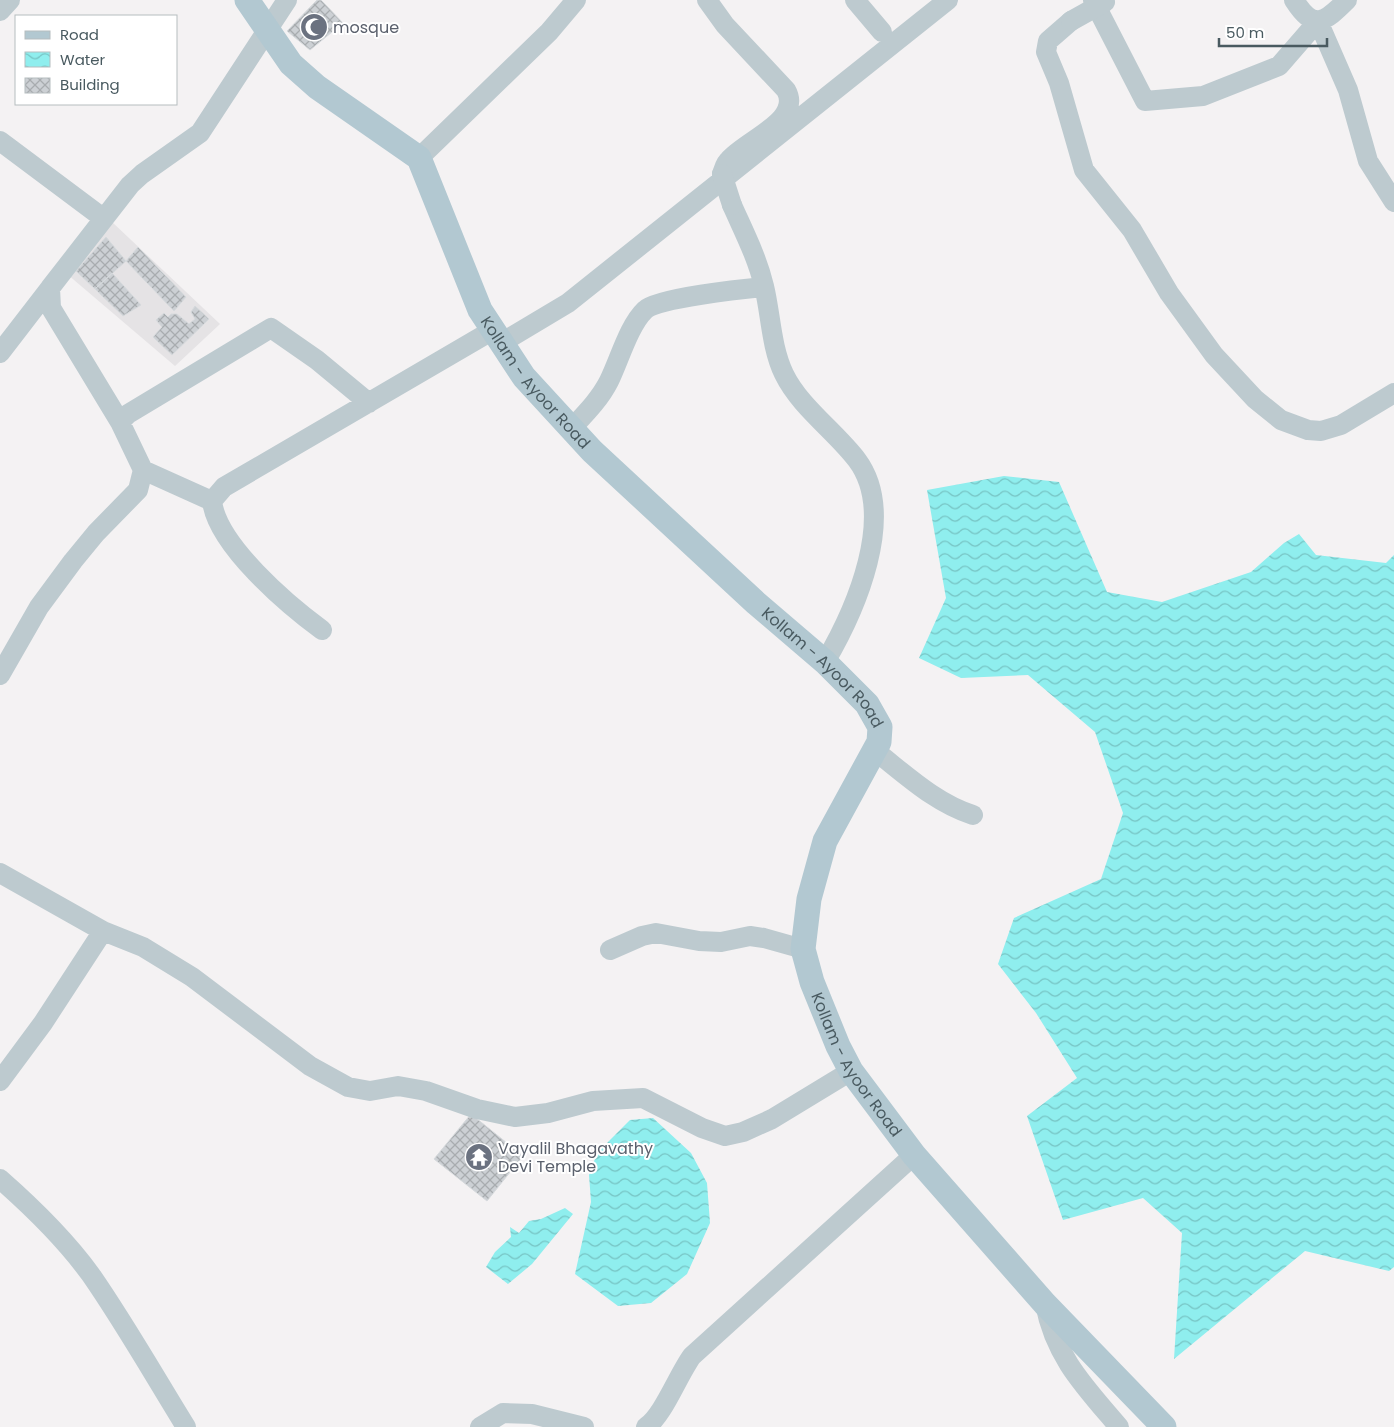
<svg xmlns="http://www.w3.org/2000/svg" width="1394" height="1427" font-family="Poppins,sans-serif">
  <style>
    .education { fill: #e5e3e5 }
    .water { fill: url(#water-waves) }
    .building { fill: url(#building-cross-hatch); stroke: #d6dadd }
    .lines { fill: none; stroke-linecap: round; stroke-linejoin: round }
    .minor { stroke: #bdcacf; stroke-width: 20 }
    .major { stroke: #b2c8d1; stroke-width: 25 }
    .minor-bridge { stroke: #bdcacf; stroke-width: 20 }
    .labels { text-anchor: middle; stroke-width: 4; stroke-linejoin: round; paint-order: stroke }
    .worship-label { font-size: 16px; fill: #5b616d; stroke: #fff; text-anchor: start }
    .street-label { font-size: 16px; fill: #495a60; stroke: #fff }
  </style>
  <defs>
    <pattern id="water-waves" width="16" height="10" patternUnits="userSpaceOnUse" patternTransform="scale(1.25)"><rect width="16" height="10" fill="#8feeee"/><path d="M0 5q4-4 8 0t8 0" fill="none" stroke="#77c4c4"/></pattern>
    <pattern id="building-cross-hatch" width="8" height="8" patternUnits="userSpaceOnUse" patternTransform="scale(1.25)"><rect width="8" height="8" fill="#ccd0d4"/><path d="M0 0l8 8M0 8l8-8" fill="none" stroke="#a8acaf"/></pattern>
  </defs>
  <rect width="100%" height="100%" fill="#f4f2f3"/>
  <!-- education -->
  <path class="education" d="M112,222l108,102 -45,42 -108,-92z"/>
  <!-- water -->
  <path class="water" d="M1004,476l55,6 48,110 55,10 89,-30 33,-29 15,-9 17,21 70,8 8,-8v712l-5,4 -84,-20 -131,108 8,-126 -39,-35 -80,22 -36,-104 50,-38 -41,-65 -38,-49 16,-46 87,-39 22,-66 -28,-81 -67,-57 -67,3 -42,-20 27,-60 -19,-108z
    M653,1118l38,35 16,30 3,40 -23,51 -36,29 -33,3 -43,-32 16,-72 -2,-27 8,-22 33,-33z
    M565,1208l8,6 -41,50 -24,20 -22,-17 9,-15 16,-15 -1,-10 9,6 10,-12 12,-2z"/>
  <!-- building -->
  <path class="building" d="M317,0h4l22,23 -33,27 -23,-19z
    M106,237l20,24 -31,28 -19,-18z
    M138,247l48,50 -12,14 -48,-50z
    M112,273l29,32 -18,11 -28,-27z
    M195,306l14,13 -37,36 -19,-18 9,-10 -6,-7 8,-7 4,4 3,-3h6l12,10 6,-5 -4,-7z
    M471,1114l52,42 -36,45 -53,-42z"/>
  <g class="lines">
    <!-- minor -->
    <path class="minor" d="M707,0l18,25 61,65c17,30 -40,50 -57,70 -4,3 -5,9 -7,14
      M855,0l27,32
      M1093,0l52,101 58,-5 76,-30 39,-45 30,69 20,71 26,41
      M1294,0c20,31 30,23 53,0
      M0,11l10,-11
      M1071,21l-23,20 -2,11 13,31 25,87 48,60 37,63 45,62 41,44 26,21 27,10 13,1 20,-6 53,-32
      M0,141l103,77
      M419,158l130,-126 27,-32
      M732,205c12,27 25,52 32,81 7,29 7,61 20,88 16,33 51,57 73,86 41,55 -2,151 -32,202
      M501,343l67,-40 380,-303
      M0,353l50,-65
      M120,422l8,-8 143,-86 46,32 52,43
      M571,429c14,-15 29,-30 38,-48 10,-20 20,-56 36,-71 12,-12 98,-21 119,-23
      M143,470l69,31
      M322,630c-34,-25 -105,-85 -110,-129l12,-14 269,-157
      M0,675l39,-68 34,-46 23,-28 42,-43 5,-20 -23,-48 -69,-114 -1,-20 80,-103 12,-11 58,-41 87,-133
      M874,750c31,24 61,53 99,65
      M0,873l103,58 40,16 49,30 118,89 38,21 22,4 28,-5 28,5 51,18 38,8 33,-4 45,-12 50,-3 59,30 23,8 18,-4 29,-13 79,-48
      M610,950l32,-14 14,-3 43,8 22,1 29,-6 14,2 39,11
      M0,1081l43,-58 60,-92
      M0,1179c33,29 65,60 91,96 34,49 64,102 95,152
      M1045,1304c10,53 40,83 74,123
      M480,1427l23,-14 29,1 52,13
      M646,1427c17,-11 32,-52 46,-71l222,-201"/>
    <!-- major -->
    <path class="major" id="s1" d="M247,0l44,64 26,23 102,71 61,152 44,67 68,74 164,152 69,59 42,42 13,23 -1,15 -54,99 -16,58 -6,50 9,33 26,64 13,25 63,84 131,149 119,123"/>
    <!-- minor-bridge -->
    <path class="minor-bridge" d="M1071,21l34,-19
      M722,174l10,31"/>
  </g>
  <!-- icons -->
  <defs>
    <g id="mosque-disc" transform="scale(1.4375)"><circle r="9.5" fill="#6b7280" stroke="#fff"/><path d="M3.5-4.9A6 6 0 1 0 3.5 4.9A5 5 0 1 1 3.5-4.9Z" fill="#fff"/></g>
    <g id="temple-disc" transform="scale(1.4375)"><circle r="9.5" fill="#6b7280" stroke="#fff"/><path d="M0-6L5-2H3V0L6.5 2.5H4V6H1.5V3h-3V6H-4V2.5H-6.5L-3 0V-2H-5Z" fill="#fff"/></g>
  </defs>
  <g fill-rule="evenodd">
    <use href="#mosque-disc" x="314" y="27"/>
    <use href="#temple-disc" x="479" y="1157"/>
  </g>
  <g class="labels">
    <!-- worship labels -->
    <g class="worship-label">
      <text x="333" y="33">mosque</text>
      <text x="498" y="1154">Vayalil Bhagavathy<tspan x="498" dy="18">Devi Temple</tspan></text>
    </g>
    <!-- street labels -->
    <g class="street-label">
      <text dy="6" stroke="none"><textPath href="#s1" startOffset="492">Kollam - Ayoor Road</textPath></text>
      <text dy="6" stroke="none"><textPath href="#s1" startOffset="898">Kollam - Ayoor Road</textPath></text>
      <text dy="6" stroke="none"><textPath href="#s1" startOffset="1348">Kollam - Ayoor Road</textPath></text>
    </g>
  </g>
  <!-- legend -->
  <rect x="15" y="15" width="162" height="90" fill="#ffffff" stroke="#b6bdbf"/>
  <rect x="25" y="31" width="25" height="8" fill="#b2c8d1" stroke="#b6bdbf"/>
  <text x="60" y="40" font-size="15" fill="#495a60">Road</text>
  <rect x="25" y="52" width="25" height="15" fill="url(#water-waves)" stroke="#b6bdbf"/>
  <text x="60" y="65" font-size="15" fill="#495a60">Water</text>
  <rect x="25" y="78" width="25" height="15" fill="url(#building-cross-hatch)" stroke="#b6bdbf"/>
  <text x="60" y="90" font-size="15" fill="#495a60">Building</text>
  <!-- scale -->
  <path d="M1219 38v8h108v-8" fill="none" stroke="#495a60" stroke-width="2.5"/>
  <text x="1226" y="38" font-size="15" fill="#495a60" stroke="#ffffff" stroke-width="4" paint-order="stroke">50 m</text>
</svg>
